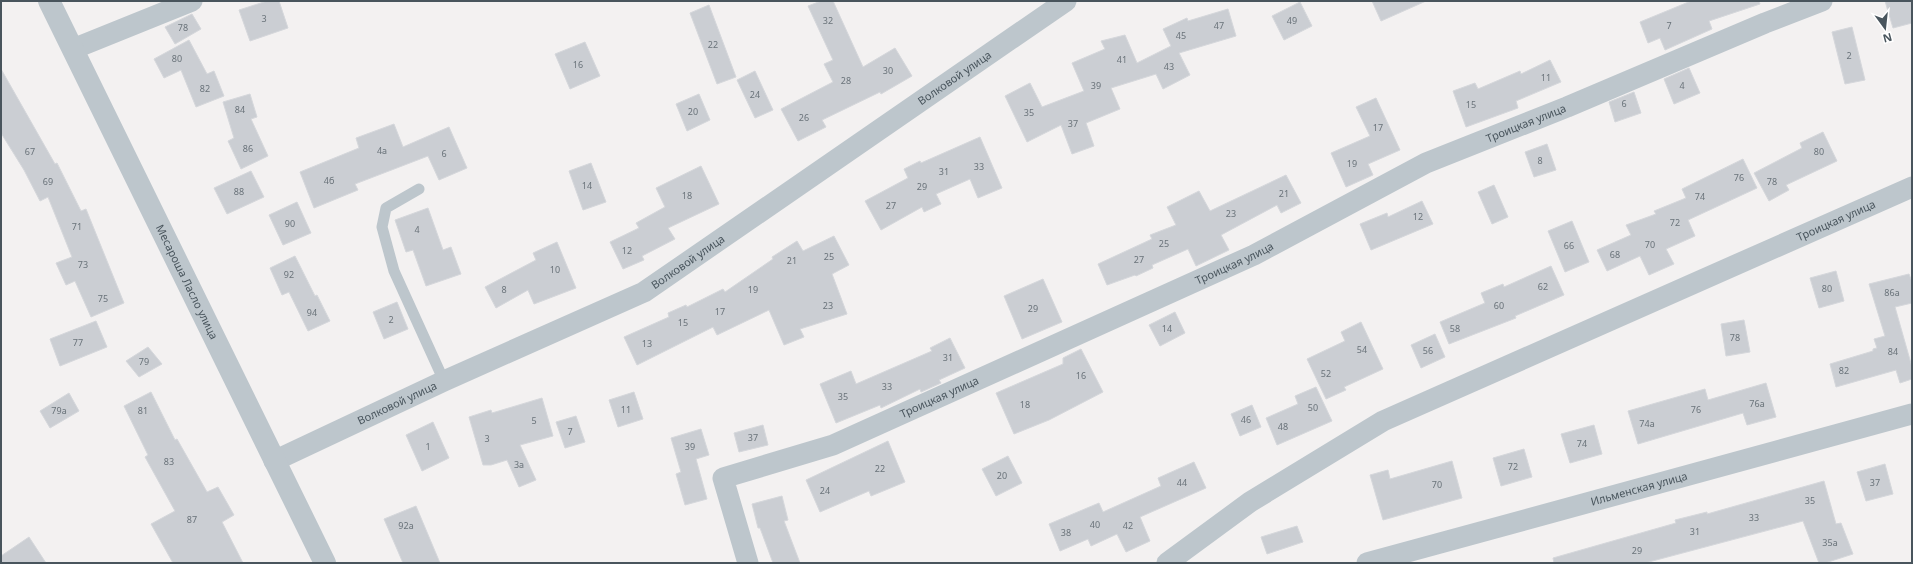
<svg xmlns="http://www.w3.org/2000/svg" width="1913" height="564" font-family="'Noto Sans',sans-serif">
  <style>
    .building { fill: #cbced3; stroke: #d5d7db }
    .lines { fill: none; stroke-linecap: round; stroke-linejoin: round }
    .service { stroke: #bdc6cc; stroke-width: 11 }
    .minor { stroke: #bdc6cc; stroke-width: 21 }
    .tertiary { stroke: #bdc6cc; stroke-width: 22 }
    .labels { text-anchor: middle; stroke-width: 3; stroke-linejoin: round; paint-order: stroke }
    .number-label { font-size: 9px; fill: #6a737a }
    .street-label { font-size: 11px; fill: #49555d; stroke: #fff }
  </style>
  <rect width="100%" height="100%" fill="#f3f1f1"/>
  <!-- building -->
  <path class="building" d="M267,1h12l9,27 -38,13 -11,-31z
    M821,1h12l30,66 32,-19 17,28 -31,18 -1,-2 -58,28 4,7 -28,14 -17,-32 52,-27 -9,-18 9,-4 -25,-54z
    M1372,1h54l-45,20z
    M1691,1h68l1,3 -51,17 3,8 -47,21 -5,-12 -12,5 -8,-21z
    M1885,1h27v22l-19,5z
    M1300,2l12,24 -28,14 -12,-24z
    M709,5l27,72 -19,7 -27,-71z
    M1228,9l8,27 -57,17 11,22 -27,14 -7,-15 -45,14 9,21 -34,14 8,23 -22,8 -11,-29 -34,17 -22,-46 25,-13 12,24 42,-16 -12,-28 33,-14 -4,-8 24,-6 12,28 34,-17 -8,-17 24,-11 1,3z
    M192,14l9,15 -26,15 -10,-17z
    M1852,27l13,53 -20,4 -13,-52z
    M189,40l18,34 7,-3 10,25 -28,11 -15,-37 -17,8 -10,-19z
    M585,42l15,34 -30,13 -15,-35z
    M1550,60l11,22 -45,19 2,7 -52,19 -13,-36 22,-8 3,6 42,-18 1,3z
    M1689,68l11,25 -26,11 -10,-25z
    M1,69l54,95 2,-1 24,48 5,-2 38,94 -33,14 -16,-36 -9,4 -10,-22 16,-6 -24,-60 -8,4 -16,-31 -23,-37z
    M755,71l18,39 -18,8 -18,-38z
    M1634,92l7,21 -26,9 -6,-20z
    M250,94l7,23 -6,2 17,37 -27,13 -13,-28 6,-3 -11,-36z
    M699,94l11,26 -23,11 -11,-27z
    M1376,98l24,52 -32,14 5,11 -27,12 -15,-34 39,-17 -14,-29z
    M394,124l9,23 46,-20 18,41 -28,12 -11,-24 -73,28 3,6 -44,18 -14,-36 59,-24 -3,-10z
    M1823,132l14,29 -51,24 3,5 -20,11 -15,-28 48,-25 -2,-5z
    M980,137l22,51 -24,10 -8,-19 -34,15 5,10 -17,8 -2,-5 -41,23 -16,-29 43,-23 -4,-9 16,-8 1,2z
    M1547,144l9,26 -22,7 -9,-25z
    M1743,159l14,29 -69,32 7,16 -29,13 8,15 -25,11 -9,-19 -33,15 -10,-21 34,-15 -5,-10 30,-11 -2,-3 32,-13 -4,-9z
    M591,163l15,39 -23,8 -14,-39z
    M701,166l18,38 -51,24 7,11 -33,17 2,4 -21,9 -13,-27 29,-14 -3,-5 29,-16 -9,-19z
    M251,171l13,26 -37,17 -13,-26z
    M1286,175l15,28 -20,10 -4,-8 -56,30 8,15 -33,16 -8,-17 -36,16 1,3 -17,8 -1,-1 -28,10 -9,-21 54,-25 -2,-4 26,-10 -9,-18 32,-16 11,20z
    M1494,185l14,32 -16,7 -14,-32z
    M1422,201l11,23 -62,26 -11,-26 27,-11 1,4z
    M297,202l14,31 -28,12 -14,-30z
    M428,208l15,42 8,-3 10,27 -35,12 -13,-36 -7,2 -11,-32z
    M1572,221l17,41 -24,10 -17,-41z
    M834,236l15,29 -17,9 15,40 -47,15 4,8 -20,8 -15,-35 -52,25 -4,-8 -76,38 -13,-28 45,-20 -1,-4 18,-8 1,2 36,-18 2,3 48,-33 -1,-2 25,-16 6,10z
    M557,242l19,46 -42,16 -6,-14 -32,18 -11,-21 51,-27 -3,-7z
    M295,256l20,40 2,-1 13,26 -22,10 -19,-39 -7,3 -12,-27z
    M1551,266l13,29 -49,21 1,2 -67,26 -9,-22 45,-19 -4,-10 22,-9 1,3z
    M1836,271l8,30 -25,7 -9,-30z
    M1909,274l3,8v21l-17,4 17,60v12l-12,4 -4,-13 -60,17 -6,-23 43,-13v-2l4,-1 -3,-9 11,-3 -16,-52z
    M1043,279l19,43 -40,17 -18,-43z
    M397,302l11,27 -24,10 -11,-27z
    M1175,312l10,21 -25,13 -11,-21z
    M1744,320l6,32 -24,4 -5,-32z
    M96,321l11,26 -47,19 -10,-27z
    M1361,322l22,47 -39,18 2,3 -20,9 -19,-40 38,-18 -4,-9z
    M1435,334l10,23 -24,11 -10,-23z
    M950,338l15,30 -26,12 2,3 -20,9 -1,-3 -39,19 -1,-3 -44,18 -16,-39 31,-13 5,13 76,-33 -2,-3z
    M148,347l14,17 -23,13 -13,-16z
    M1081,349l22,43 -54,28 -35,14 -18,-41 67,-29v-6z
    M1766,383l10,34 -29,8 -4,-12 -105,31 -10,-33 77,-22 3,11z
    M1316,387l16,34 -55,24 -11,-27 32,-14 -3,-8z
    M151,392l24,48 2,-1 30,53 11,-5 16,28 -12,7 21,41h-70l-22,-39 24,-13 -30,-54 3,-2 -24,-49z
    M634,392l9,27 -25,8 -9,-27z
    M69,393l10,18 -29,17 -10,-17z
    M542,398l11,38 -33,9 16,35 -17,7 -12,-27 -16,5h-8l-14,-48 22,-7 1,3z
    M1252,405l9,22 -21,9 -9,-22z
    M576,416l9,26 -20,6 -9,-26z
    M433,422l16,36 -27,13 -16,-36z
    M763,425l5,20 -29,7 -5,-19z
    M1594,425l8,29 -32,9 -9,-29z
    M701,429l8,26 -13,4 11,40 -22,6 -9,-31 5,-2 -10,-34z
    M888,441l17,41 -34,14 -2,-5 -49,21 -14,-32z
    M1524,449l8,28 -31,9 -8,-28z
    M1008,456l14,27 -26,13 -14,-27z
    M1452,461l10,37 -79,22 -13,-45 18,-5 2,9z
    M1194,462l12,26 -66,29 10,24 -24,11 -9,-18 -26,12 -3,-7 -28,12 -11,-27 50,-21 4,9 58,-26 -3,-8z
    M1885,464l8,30 -27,7 -9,-29z
    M1824,481l12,43 5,-1 12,31 -28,9h-6l-16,-42 -158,42h-91l-1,-5 123,-35 -1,-3 32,-8v2z
    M782,496l6,24 -4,1 16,42h-27l-13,-35h-2l-6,-24z
    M416,506l24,57h-37l-19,-44z
    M1297,526l6,16 -36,12 -6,-17z
    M29,537l17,26h-45v-7z"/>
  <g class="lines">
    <!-- service -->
    <path class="service" d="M419,189l-33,19 -4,19 12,44 50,110"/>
    <!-- minor -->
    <g class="minor">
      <path d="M73,49l119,-48"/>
      <path id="s1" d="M274,461l170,-80 200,-89 422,-291"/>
      <path id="s2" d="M748,563l-25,-85 110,-33 421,-190 172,-92 141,-56 198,-84 57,-22"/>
      <path id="s3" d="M1167,563l83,-61 133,-81 529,-234"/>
      <path id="s4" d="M1367,563l545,-149"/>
    </g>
    <!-- tertiary -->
    <path class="tertiary" id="s5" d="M49,1l276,562"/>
  </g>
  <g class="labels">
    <!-- number labels -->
    <g class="number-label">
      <text x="264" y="22">3</text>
      <text x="828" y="24">32</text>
      <text x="1292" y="24">49</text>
      <text x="1219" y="29">47</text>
      <text x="1669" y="29">7</text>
      <text x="183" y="31">78</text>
      <text x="1181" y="39">45</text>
      <text x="713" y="48">22</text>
      <text x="1849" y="59">2</text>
      <text x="177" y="62">80</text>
      <text x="1122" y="63">41</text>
      <text x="578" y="68">16</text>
      <text x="1169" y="70">43</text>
      <text x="888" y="74">30</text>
      <text x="1546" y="81">11</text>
      <text x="846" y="84">28</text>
      <text x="1096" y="89">39</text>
      <text x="1682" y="89">4</text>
      <text x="205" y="92">82</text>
      <text x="755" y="98">24</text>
      <text x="1624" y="107">6</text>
      <text x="1471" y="108">15</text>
      <text x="240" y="113">84</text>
      <text x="693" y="115">20</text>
      <text x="1029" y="116">35</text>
      <text x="804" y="121">26</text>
      <text x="1073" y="127">37</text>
      <text x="1378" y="131">17</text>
      <text x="248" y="152">86</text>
      <text x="382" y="154">4а</text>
      <text x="30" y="155">67</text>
      <text x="1819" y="155">80</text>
      <text x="444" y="157">6</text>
      <text x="1540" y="164">8</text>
      <text x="1352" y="167">19</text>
      <text x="979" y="170">33</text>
      <text x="944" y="175">31</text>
      <text x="1739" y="181">76</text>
      <text x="329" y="184">4б</text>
      <text x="48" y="185">69</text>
      <text x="1772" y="185">78</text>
      <text x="587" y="189">14</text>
      <text x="922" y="190">29</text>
      <text x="239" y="195">88</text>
      <text x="1284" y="197">21</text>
      <text x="687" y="199">18</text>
      <text x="1700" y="200">74</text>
      <text x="891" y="209">27</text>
      <text x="1231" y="217">23</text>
      <text x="1418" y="220">12</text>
      <text x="1675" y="226">72</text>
      <text x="290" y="227">90</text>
      <text x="77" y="230">71</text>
      <text x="417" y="233">4</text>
      <text x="1164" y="247">25</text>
      <text x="1650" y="248">70</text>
      <text x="1569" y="249">66</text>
      <text x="627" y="254">12</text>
      <text x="1615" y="258">68</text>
      <text x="829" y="260">25</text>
      <text x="1139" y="263">27</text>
      <text x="792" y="264">21</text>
      <text x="83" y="268">73</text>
      <text x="555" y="273">10</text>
      <text x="289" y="278">92</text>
      <text x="1543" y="290">62</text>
      <text x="1827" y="292">80</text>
      <text x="504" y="293">8</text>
      <text x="753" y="293">19</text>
      <text x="1892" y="296">86а</text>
      <text x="103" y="302">75</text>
      <text x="828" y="309">23</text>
      <text x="1499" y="309">60</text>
      <text x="1033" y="312">29</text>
      <text x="720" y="315">17</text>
      <text x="312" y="316">94</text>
      <text x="391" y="323">2</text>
      <text x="683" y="326">15</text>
      <text x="1167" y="332">14</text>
      <text x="1455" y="332">58</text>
      <text x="1735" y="341">78</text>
      <text x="78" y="346">77</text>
      <text x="647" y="347">13</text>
      <text x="1362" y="353">54</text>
      <text x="1428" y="354">56</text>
      <text x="1893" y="355">84</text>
      <text x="948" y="361">31</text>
      <text x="144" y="365">79</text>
      <text x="1844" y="374">82</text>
      <text x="1326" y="377">52</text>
      <text x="1081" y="379">16</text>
      <text x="887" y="390">33</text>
      <text x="843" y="400">35</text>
      <text x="1757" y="407">76а</text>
      <text x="1025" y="408">18</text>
      <text x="1313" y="411">50</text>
      <text x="626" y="413">11</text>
      <text x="1696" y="413">76</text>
      <text x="59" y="414">79а</text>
      <text x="143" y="414">81</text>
      <text x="1246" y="423">46</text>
      <text x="534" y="424">5</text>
      <text x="1647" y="427">74а</text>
      <text x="1283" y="430">48</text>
      <text x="570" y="435">7</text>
      <text x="753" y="441">37</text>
      <text x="487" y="442">3</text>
      <text x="1582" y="447">74</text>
      <text x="428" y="450">1</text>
      <text x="690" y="450">39</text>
      <text x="169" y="465">83</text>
      <text x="519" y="468">3а</text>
      <text x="1513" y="470">72</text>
      <text x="880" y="472">22</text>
      <text x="1002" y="479">20</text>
      <text x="1182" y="486">44</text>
      <text x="1875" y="486">37</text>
      <text x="1437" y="488">70</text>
      <text x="825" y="494">24</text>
      <text x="1810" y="504">35</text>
      <text x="1754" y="521">33</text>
      <text x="192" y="523">87</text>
      <text x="1095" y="528">40</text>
      <text x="406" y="529">92а</text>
      <text x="1128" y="529">42</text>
      <text x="1695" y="535">31</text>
      <text x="1066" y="536">38</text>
      <text x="1830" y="546">35а</text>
      <text x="1637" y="554">29</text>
    </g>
    <!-- street labels -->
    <g class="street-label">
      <text dy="4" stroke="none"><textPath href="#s1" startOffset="784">Волковой улица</textPath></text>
      <text dy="4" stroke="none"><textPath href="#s2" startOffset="968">Троицкая улица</textPath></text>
      <text dy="4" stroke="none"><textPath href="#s3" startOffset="754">Троицкая улица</textPath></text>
      <text dy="4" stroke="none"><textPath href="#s1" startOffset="460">Волковой улица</textPath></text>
      <text dy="4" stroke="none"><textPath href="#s2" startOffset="644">Троицкая улица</textPath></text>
      <text dy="4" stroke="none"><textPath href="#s5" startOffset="313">Месароша Ласло улица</textPath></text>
      <text dy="4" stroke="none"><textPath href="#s2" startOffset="320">Троицкая улица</textPath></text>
      <text dy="4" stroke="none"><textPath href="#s1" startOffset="136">Волковой улица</textPath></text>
      <text dy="4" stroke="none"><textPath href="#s4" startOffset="282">Ильменская улица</textPath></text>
    </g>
  </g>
  <!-- border -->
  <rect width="1913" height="564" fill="none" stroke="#49555d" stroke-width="4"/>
  <!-- north arrow -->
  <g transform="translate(1885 28) rotate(165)" stroke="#ffffff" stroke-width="3" paint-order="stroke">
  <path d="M0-3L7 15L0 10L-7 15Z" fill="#49555d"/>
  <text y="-6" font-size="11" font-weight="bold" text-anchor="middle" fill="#49555d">N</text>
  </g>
</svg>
